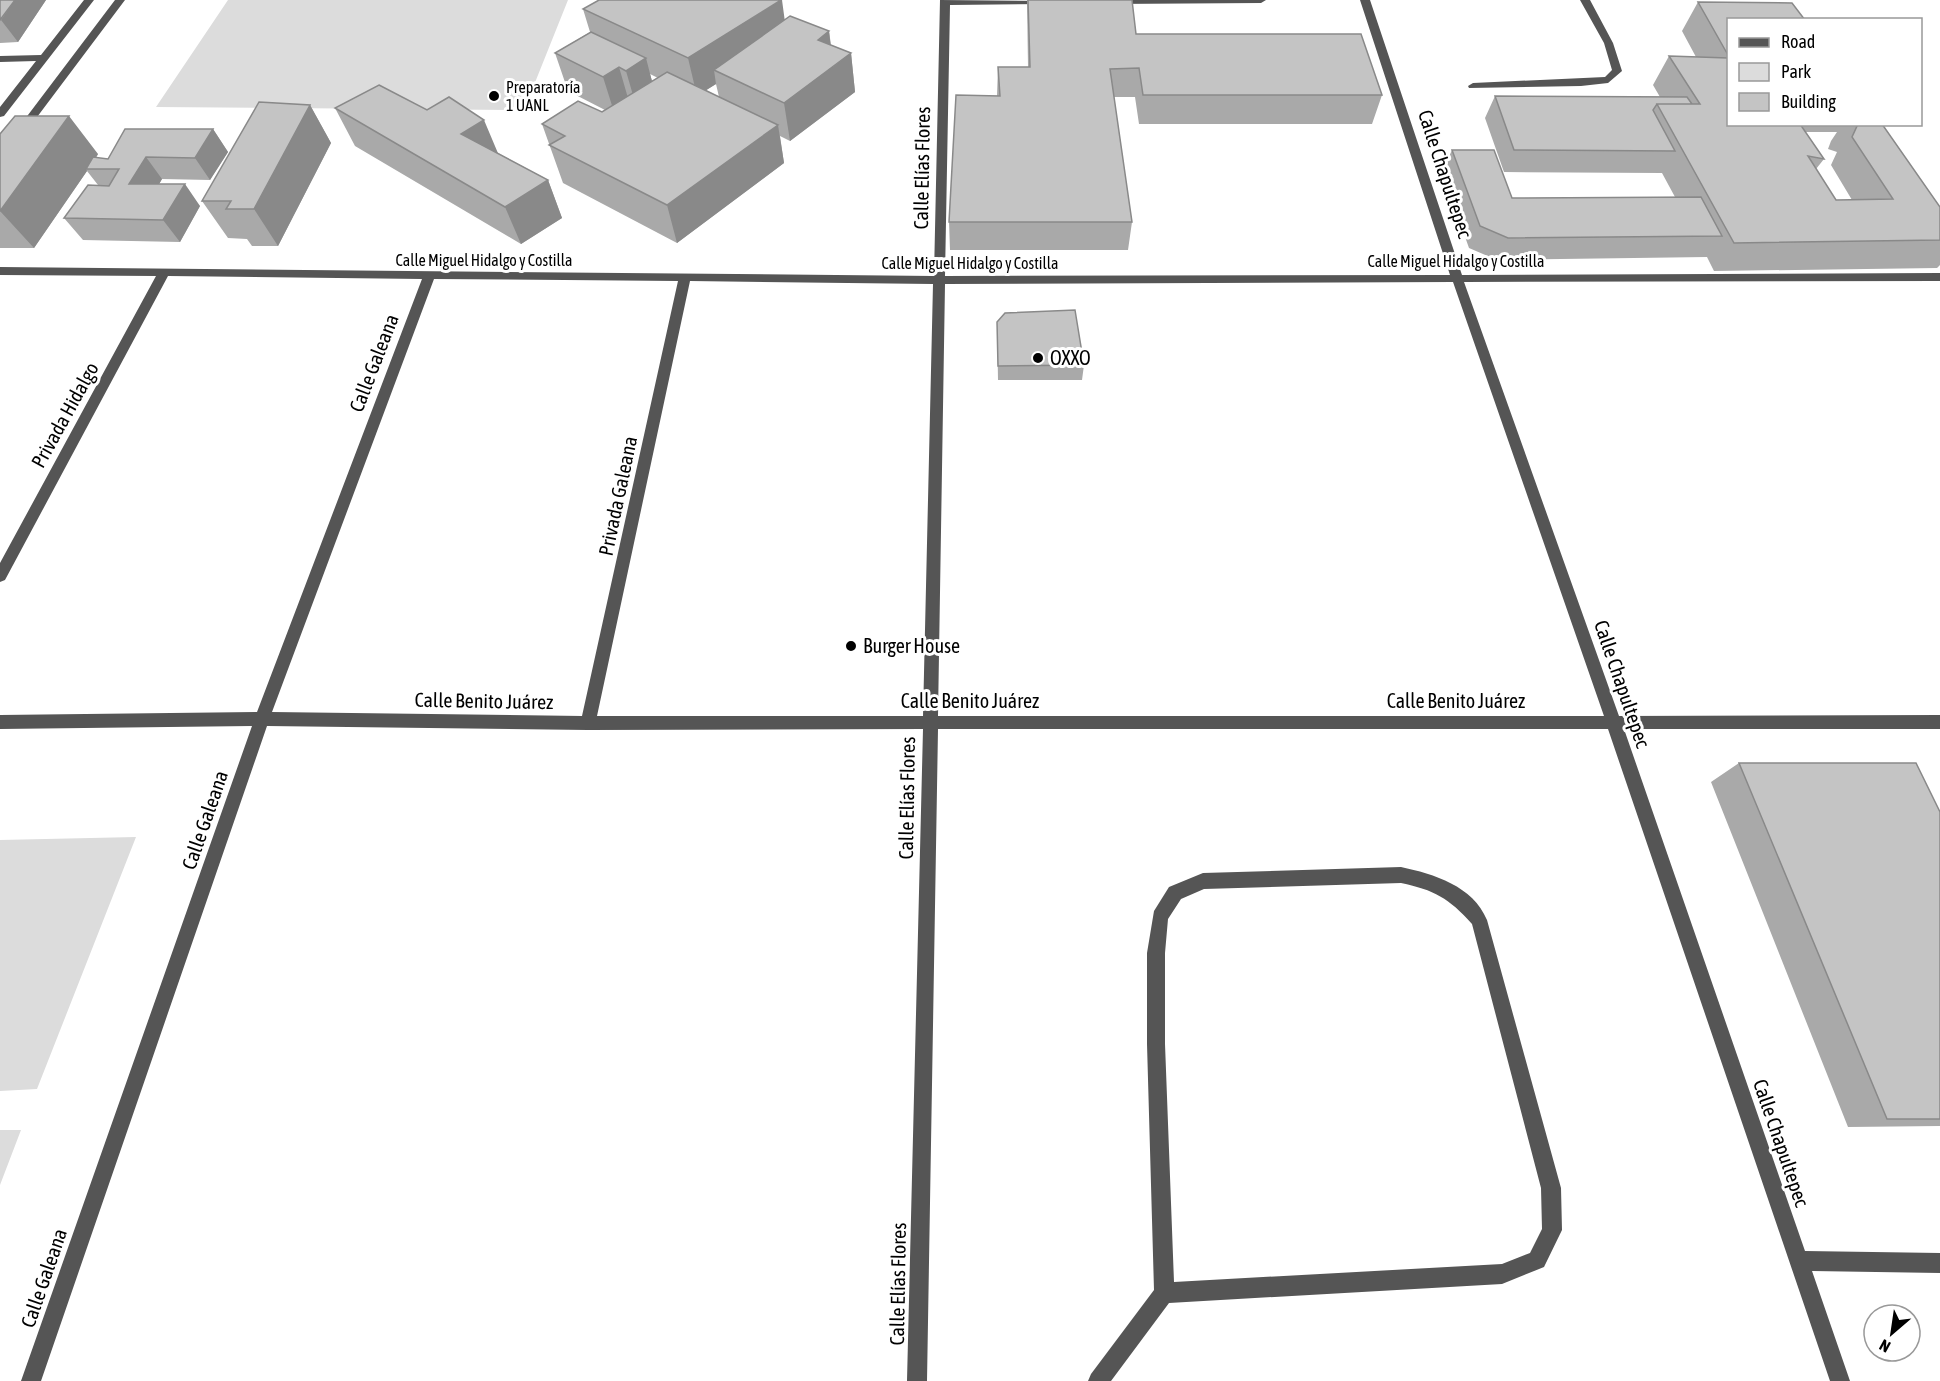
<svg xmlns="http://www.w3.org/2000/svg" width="1940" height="1381" font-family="'Asap Condensed',sans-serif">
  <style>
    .green { fill: #dcdcdc }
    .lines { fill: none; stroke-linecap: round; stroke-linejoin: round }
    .minor { fill: #555; fill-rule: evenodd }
    .wall { fill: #a9a9a9; fill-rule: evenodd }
    .shaded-wall { fill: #898989 }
    .building { fill: #c4c4c4; stroke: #898989; stroke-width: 1.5 }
    .poi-dot { fill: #000; stroke: #fff; stroke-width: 2 }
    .labels { text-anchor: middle; stroke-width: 6; stroke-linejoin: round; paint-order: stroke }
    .far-poi-label { font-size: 16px; fill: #000; stroke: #fff; text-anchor: start }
    .far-street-label { font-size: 16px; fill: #000; stroke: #fff }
    .street-label { font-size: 20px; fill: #000; stroke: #fff }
    .poi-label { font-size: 20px; fill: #000; stroke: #fff; text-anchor: start }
  </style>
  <rect width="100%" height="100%" fill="#fff"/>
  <!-- green -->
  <path class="green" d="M228,0h340l-44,110 -368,-3z
    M136,837l-99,252 -37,2v-251z
    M0,1130h21l-21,55z"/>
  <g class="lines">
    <!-- minor -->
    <path class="minor" d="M84,0h10l-90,116 -4,1v-10l36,-46 -36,1v-6l41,-1z
      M115,0h10l-121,161 -4,1v-10z
      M940,0l113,1 -5,3 -98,1 -5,271 505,-1 -90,-275h10l92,275 478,-2v8l-476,1 155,434 321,-1v14h-316l181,522 135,2v20l-128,-2 38,110h-20l-222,-652h-670l-11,652h-20l16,-652 -335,1 -321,-4 -226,655h-20l231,-655 -252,3v-14l257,-3 165,-433 -254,-3 -163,304 -5,2v-19l156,-287 -156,-1v-8l934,9zM434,279l244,2 -96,435 -310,-4zM690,281l243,3 -10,432h-326zM1453,282l151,434h-666l7,-432z
      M1107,0h159l-5,3 -150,1z
      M1580,0h10l23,43 9,28 -14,12 -27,3 -112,2 -1,-2 5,-3 132,-6 7,-7 -8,-27z
      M1401,867c33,7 72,19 86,53l74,268 1,42 -18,37 -42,17 -333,19 -58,78h-23l3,-7 63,-84 -7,-246v-91l7,-42 15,-24 34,-14zM1401,883c33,7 48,15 71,41l69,264 1,41 -12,24 -28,11 -328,18 -9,-238v-91l3,-34 13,-20 23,-10z"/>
  </g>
  <!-- wall -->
  <path class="wall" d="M0,0h46l-28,42 -18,1z
    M1027,0h105l4,34 246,61 -10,29h-233l-4,-27h-21l18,125 -4,28h-178l-1,-28 48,-126 1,-29h30z
    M1698,2l30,18v104h154l58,83v58l-3,3 -223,3 -7,-14 -210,3 -28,-12 -27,-76 10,-22 60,48 163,-1 -13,-24 -158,-1 -19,-54 10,-22 165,1 -7,-12 16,-29 27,1 -14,-26zM1805,132h32l-6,9 -3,8 9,3 -6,13 21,35h-16l-20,-31 8,-10z
    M583,9l202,11 44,11 2,14 20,8 4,39 -65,49 -10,-5 4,27 -107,80 -114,-60 -21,-59 60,-12 3,-2 -37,-19 -13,-38 35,-21zM650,74l8,4 -6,3zM716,84l3,13 -13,-7z
    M310,105l21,38 -53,103h-26l-5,-7 -19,-1 -26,-37z
    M335,108l163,45 50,27 14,38 -41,26 -166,-98z
    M213,129l15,23 -18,28 -48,-1 -3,5 41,22 -20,36 -97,-2 -19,-22 34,-33 -11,-14 -53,77h-34v-114l98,20 -2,4 12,1z
    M997,322l87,43 -2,15h-84z
    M1739,763l201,49v314l-92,1 -137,-345z"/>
  <!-- shaded-wall -->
  <path class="shaded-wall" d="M15,0h31l-28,42 -17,-22z
    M781,0h1l5,37 -73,33 2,14 -19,12 -9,-38z
    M829,31l4,36 18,-14 4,39 -65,49 -6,-38 34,-63z
    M646,58l10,39 -19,12 -11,-38z
    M619,67l11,38 -15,10 -12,-38z
    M310,105l21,38 -53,103 -24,-37z
    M69,116l29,38 -10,15h-2l1,2 -53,77 -34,-37z
    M484,120l16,38 -39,-24z
    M778,125l6,38 -107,80 -10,-38z
    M213,129l15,23 -18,28 -15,-22z
    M146,157l16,22 -16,28 -17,-23z
    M548,180l14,38 -41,26 -16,-37z
    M185,184l15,22 -20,36 -17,-22z"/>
  <!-- building -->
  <path class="building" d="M0,0h15l-15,20z
    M599,0h182l-93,58 -105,-49z
    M1028,0h104l4,34h225l21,61h-239l-4,-27 -29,1 22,153h-183l7,-127 44,1 -2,-29h32z
    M1698,2l94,1 13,17h-77v35z
    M790,16l39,15 -11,9 33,13 -67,50 -70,-33z
    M591,32l55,26 -20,13 -7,-4 -16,10 -48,-24z
    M1669,56l59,2v66h72l24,35 -16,-3 28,44 57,-1 -41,-62 6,-13h24l58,83v33l-206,3 -77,-139h43z
    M667,72l111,53 -111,80 -118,-60 16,-9 -23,-12 36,-23 24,11z
    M379,85l48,25 22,-13 35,23 -23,14 87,46 -43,27 -170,-99z
    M1495,96l192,1 5,7h-35l-4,6 22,41 -161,-1z
    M259,102l51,3 -56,104h-28l5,-8h-29z
    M15,116h54l-69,95v-77z
    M125,129h88l-18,29 -49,-1 -17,27h56l-22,36 -99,-2 24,-33 21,1 10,-17h-33l7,-12 15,2z
    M1452,150h42l18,48 189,-1 21,39 -214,2 -28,-12z
    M1075,310l9,55 -86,1 -1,-44 8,-9z
    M1739,763h177l24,49v307h-53z"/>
  <!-- markers -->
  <g class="poi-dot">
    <circle cx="494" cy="96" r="6"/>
    <circle cx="1038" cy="358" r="6"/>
    <circle cx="851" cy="646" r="6"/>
  </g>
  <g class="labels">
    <!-- far-poi labels -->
    <g class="far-poi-label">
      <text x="506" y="93">Preparatoría<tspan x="506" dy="18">1 UANL</tspan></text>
    </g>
    <!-- far-street labels -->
    <g class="far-street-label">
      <text x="484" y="266">Calle Miguel Hidalgo y Costilla</text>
      <text x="1456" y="267">Calle Miguel Hidalgo y Costilla</text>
      <text x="970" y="269">Calle Miguel Hidalgo y Costilla</text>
    </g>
    <!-- street labels -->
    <g class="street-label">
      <text transform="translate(922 168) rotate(-89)" y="7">Calle Elías Flores</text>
      <text transform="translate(1445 174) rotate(72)" y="7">Calle Chapultepec</text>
      <text transform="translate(374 363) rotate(-69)" y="7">Calle Galeana</text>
      <text transform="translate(65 415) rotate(-61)" y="7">Privada Hidalgo</text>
      <text transform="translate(618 496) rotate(-78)" y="7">Privada Galeana</text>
      <text transform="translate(1622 684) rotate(71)" y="7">Calle Chapultepec</text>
      <text transform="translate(484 701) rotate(1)" y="7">Calle Benito Juárez</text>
      <text x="970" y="708">Calle Benito Juárez</text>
      <text x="1456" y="708">Calle Benito Juárez</text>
      <text transform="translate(907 798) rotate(-89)" y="7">Calle Elías Flores</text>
      <text transform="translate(205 820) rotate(-71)" y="7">Calle Galeana</text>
      <text transform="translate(1781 1143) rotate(71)" y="7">Calle Chapultepec</text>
      <text transform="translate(44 1278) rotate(-71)" y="7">Calle Galeana</text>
      <text transform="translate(898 1284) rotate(-89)" y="7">Calle Elías Flores</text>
    </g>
    <!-- poi labels -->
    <g class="poi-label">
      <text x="1050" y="365">OXXO</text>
      <text x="863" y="653">Burger House</text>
    </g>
  </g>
  <!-- legend -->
  <rect x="1727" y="18" width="195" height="108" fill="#ffffff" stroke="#999999" stroke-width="1.5"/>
  <rect x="1739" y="38" width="30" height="9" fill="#555555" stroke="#999999" stroke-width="1.5"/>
  <text x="1781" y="48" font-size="18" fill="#000000">Road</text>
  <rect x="1739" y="63" width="30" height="18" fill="#dcdcdc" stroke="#999999" stroke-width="1.5"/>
  <text x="1781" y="78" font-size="18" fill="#000000">Park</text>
  <rect x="1739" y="93" width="30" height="18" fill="#c4c4c4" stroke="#999999" stroke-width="1.5"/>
  <text x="1781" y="108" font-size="18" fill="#000000">Building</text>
  <!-- north arrow -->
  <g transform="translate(1892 1333) rotate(209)"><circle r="28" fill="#ffffff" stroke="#999999" stroke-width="1.5"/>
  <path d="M0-4.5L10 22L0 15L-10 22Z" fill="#000000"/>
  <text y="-9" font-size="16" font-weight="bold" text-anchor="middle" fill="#000000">N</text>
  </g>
</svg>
